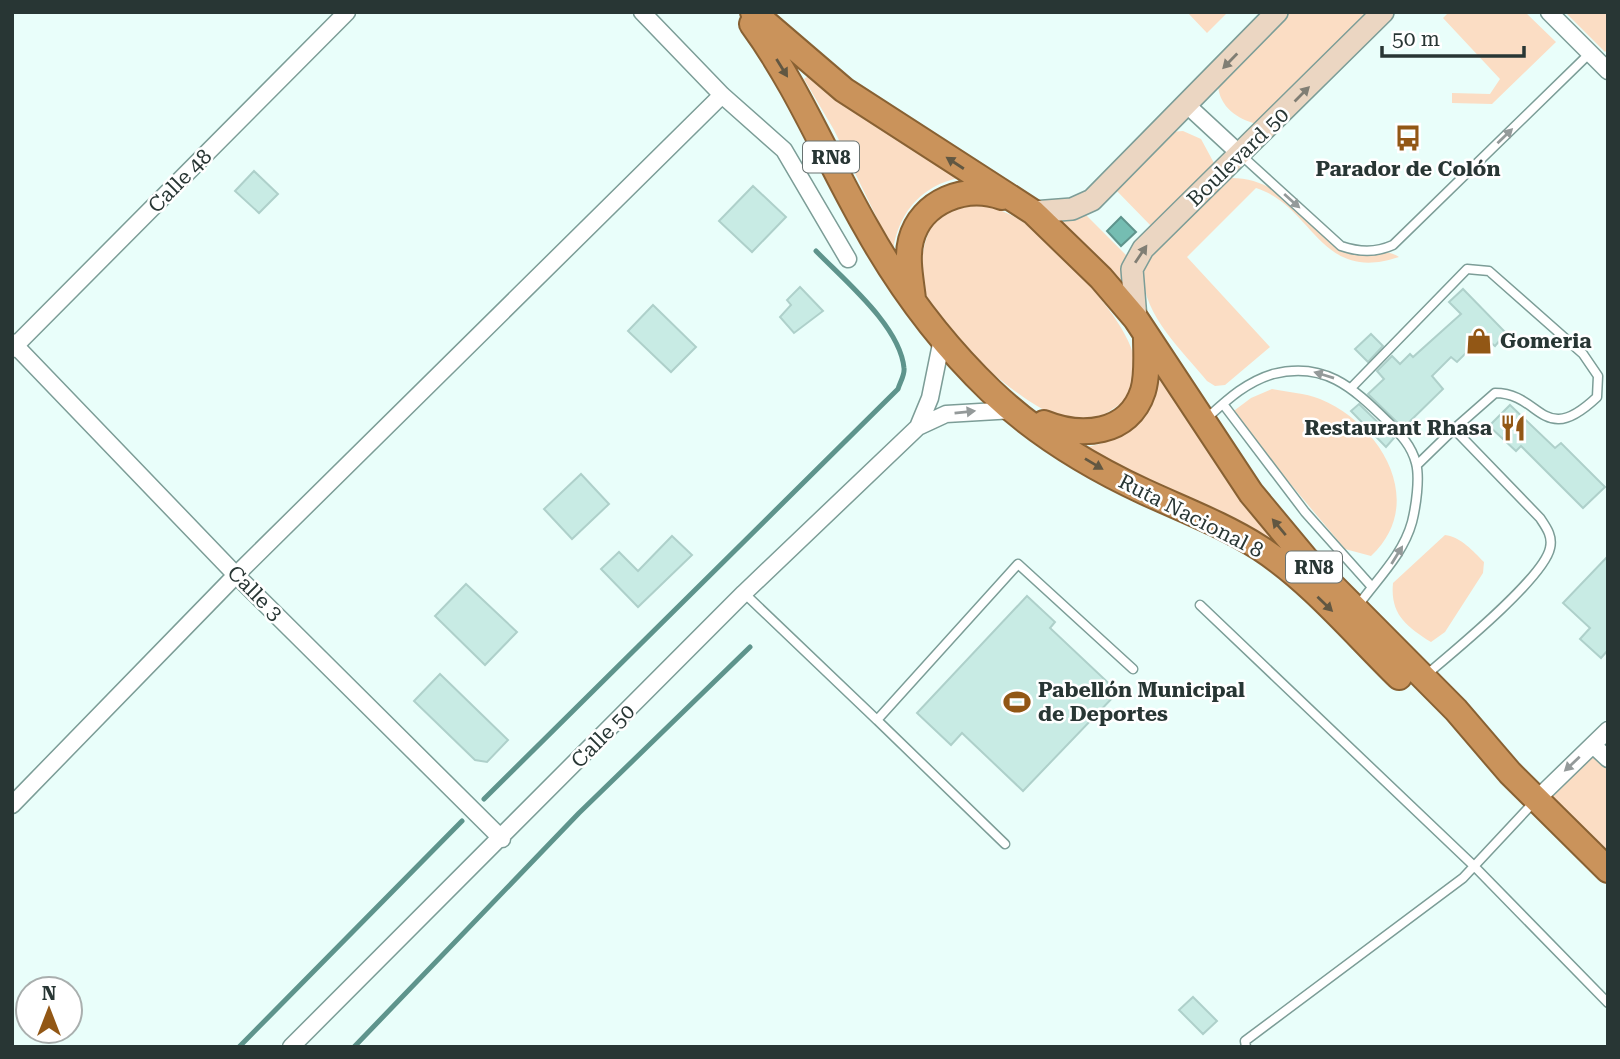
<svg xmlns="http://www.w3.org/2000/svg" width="1620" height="1059" font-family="'Roboto Serif',serif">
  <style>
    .green { fill: #fbddc4 }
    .water { fill: #75bdb2; stroke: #5e948c; stroke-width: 2 }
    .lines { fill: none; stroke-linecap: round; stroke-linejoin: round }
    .stream { stroke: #5e948c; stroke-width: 5 }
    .building { fill: #c8ebe4; stroke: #aed0ca; stroke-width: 2 }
    .service-casing { stroke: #7c9d97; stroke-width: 11 }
    .minor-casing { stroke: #7c9d97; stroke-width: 19 }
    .secondary-casing { stroke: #7c9d97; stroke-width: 24 }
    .trunk-casing { stroke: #886133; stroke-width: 28 }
    .service { stroke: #fff; stroke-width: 8 }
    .minor { stroke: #fff; stroke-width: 16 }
    .secondary { stroke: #ebd6c2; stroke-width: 21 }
    .trunk { stroke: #ca935b; stroke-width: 24 }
    .oneway { fill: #807e74 }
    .oneway2 { fill: #615742 }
    .oneway3 { fill: #949a9a }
    .labels { text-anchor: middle; stroke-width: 5; stroke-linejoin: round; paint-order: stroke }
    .shield { fill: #fff; stroke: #687271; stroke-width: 2 }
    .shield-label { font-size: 19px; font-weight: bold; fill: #283634 }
    .street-label { font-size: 21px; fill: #283634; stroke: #fff }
    .poi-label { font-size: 21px; font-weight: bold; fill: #283634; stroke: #fff; text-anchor: start }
  </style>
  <rect width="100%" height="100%" fill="#e9fefa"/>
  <!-- green -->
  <path class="green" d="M1187,12h41l-21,21z
    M1290,12h79l-112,112c-20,-5 -37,-17 -39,-38z
    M1449,12h76l31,30 -64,62 -40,-1v-10l38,1 10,-15 -57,-61z
    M1565,12h43v37l-3,3z
    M811,74l157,103c-41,3 -70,33 -75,74l-59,-121 -30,-51z
    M1183,131l18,8 13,24 -5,9 -56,56 -39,-40 56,-56z
    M1231,178c53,0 70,45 109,70 16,10 41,-3 59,9 -80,27 -85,-51 -143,-69l-69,69 83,90 -45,38 -10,1 -8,-5c-27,-34 -73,-73 -62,-121z
    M979,204c16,4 31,9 44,18 33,24 104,96 111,136 3,14 -2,29 -7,41 -17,12 -32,24 -53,22 -40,-3 -133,-88 -150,-124 -4,-10 -4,-26 -2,-37 5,-38 18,-53 57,-56z
    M1086,215l42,42 -6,31 -67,-70z
    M1162,372l113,163 -5,6 -69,-38 -99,-44 -15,-12c49,-10 62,-29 75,-75z
    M1272,389c15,3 33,4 48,10 61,25 108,104 51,157l-26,-7 -114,-136 20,-15z
    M1445,535c16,2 28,16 39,27l-1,11 -38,59 -14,10c-25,-16 -41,-28 -38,-59z
    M1593,745l15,14v97l-66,-63z"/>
  <!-- water -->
  <path class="water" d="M1121,217l15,15 -15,14 -14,-15z"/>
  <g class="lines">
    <!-- stream -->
    <path class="stream" d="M484,799l414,-410c2,-7 7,-14 6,-21 -4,-42 -60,-88 -88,-117
      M239,1047l223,-226
      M354,1047l225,-234 171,-166"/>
  </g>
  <!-- building -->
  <path class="building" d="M254,171l24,23 -19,19 -24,-22z
    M753,186l33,31 -34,35 -33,-31z
    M800,287l23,24 -29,22 -14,-16 11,-12 -4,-5z
    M1463,289l43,44 -11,13 -12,-10 -26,26 -6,-5 -19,19 11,13 -40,39 -35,-34 16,-15 -7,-8 15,-15 8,8 10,-10 3,3 48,-43 -12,-12z
    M653,305l43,42 -25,25 -43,-41z
    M1371,334l12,12 -15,16 -13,-13z
    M1359,404l35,34 -8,9 -35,-36z
    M1510,405l45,43 6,-5 44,44 -22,21 -62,-62 -5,5 -27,-25z
    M581,474l28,30 -37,35 -28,-30z
    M672,536l20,19 -54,52 -37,-38 18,-17 19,19z
    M1608,556v94l-7,8 -21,-19 10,-11 -27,-25z
    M466,584l51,48 -32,33 -50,-49z
    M1027,596l28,26 -5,6 68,64 -95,99 -61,-58 -11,12 -34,-32z
    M440,674l68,66 -21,22 -12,-2 -61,-59z
    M1193,997l24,24 -14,13 -24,-24z"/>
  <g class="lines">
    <!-- service casing -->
    <g class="service-casing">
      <path id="service" d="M1241,155l100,91c18,6 34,7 52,-1l197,-192
        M1352,387l115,-118 22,2 94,83 15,22 -1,21c-55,52 -55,-4 -102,-4l-41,36
        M1223,404l82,108 67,75
        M1207,418c20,-18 39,-36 66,-44 51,-13 79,13 113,46 13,13 25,24 30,43 4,15 0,43 -4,59 -9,33 -35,57 -55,85
        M1417,465l37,-36 86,89c6,9 13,18 10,30 -6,30 -98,105 -124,127
        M744,593l133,127 141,-156 115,105
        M1200,605l274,261 134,137
        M877,720l128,124
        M1246,1047l-1,-6 218,-163 72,-77"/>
    </g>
    <!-- minor casing -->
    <g class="minor-casing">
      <path id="minor" d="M642,12l80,83 62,55 64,109
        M1549,12l59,59
        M1187,105l54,50
        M12,342l224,233 266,264
        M12,349l335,-337
        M918,427l12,-29 12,-59
        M1593,745l15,14
        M1537,799l71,-69
        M12,805l224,-230 486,-480
        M291,1047l453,-454 174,-166 28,-13 68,-4"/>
    </g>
    <!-- secondary casing -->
    <g class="secondary-casing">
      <path id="secondary" d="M1033,212l39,-3 20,-9 185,-188
        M1136,319l-4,-50 11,-20 240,-237"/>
    </g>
    <!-- trunk casing -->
    <g class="trunk-casing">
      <path id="trunk" d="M753,12l91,78 189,122 68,66 35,41 115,174 54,65 151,152 54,63 98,97
        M752,24c46,63 75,135 114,203 34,61 74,115 125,164 43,41 100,76 154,101 39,18 79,33 115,56 52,34 95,86 139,129
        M913,299c-2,-19 -7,-40 -2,-59 10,-39 55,-56 91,-43
        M1044,423c37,15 85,12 99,-32 5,-17 3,-37 3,-54"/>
    </g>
    <!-- service -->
    <use href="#service" class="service"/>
    <!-- minor -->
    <use href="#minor" class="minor"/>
    <!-- secondary -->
    <use href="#secondary" class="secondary"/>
    <!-- trunk -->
    <use href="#trunk" class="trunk"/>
  </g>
  <!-- one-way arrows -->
  <defs><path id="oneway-solid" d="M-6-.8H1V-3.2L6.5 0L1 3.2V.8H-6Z" transform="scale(1.75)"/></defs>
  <g class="oneway">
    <use href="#oneway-solid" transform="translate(1230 61) rotate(134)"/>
    <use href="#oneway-solid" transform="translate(1302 94) rotate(-45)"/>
    <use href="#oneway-solid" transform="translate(1141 254) rotate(-56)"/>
  </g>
  <g class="oneway2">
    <use href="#oneway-solid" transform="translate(782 68) rotate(58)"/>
    <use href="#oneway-solid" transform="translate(955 163) rotate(-147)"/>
    <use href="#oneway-solid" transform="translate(1094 464) rotate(31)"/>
    <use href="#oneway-solid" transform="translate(1279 527) rotate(-130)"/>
    <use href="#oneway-solid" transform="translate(1325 604) rotate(44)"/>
  </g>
  <g class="oneway3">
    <use href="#oneway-solid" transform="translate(1505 136) rotate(-44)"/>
    <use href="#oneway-solid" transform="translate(1292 201) rotate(42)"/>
    <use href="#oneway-solid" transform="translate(1324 375) rotate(-163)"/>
    <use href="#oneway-solid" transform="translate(965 412) rotate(-6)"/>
    <use href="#oneway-solid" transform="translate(1397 555) rotate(-58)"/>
    <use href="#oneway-solid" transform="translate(1572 764) rotate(137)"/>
  </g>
  <!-- icons -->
  <defs>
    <g id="bus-bare" transform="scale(2.1)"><path d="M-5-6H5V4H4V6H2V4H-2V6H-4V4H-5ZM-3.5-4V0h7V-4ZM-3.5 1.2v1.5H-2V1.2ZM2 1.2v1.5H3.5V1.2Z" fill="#925715" stroke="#fff" stroke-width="2.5" paint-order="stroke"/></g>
    <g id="shop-bare" transform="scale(2.1)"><path d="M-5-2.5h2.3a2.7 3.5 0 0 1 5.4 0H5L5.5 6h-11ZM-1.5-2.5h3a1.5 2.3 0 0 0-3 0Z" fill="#925715" stroke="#fff" stroke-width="2.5" paint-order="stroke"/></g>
    <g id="restaurant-bare" transform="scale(2.1)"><path d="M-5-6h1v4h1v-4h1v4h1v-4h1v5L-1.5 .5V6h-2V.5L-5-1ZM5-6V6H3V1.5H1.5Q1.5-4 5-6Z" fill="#925715" stroke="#fff" stroke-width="2.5" paint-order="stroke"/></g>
    <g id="stadium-bare" transform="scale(2.1)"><path d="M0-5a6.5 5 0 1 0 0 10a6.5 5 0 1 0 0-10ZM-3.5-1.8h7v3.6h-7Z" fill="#925715" stroke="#fff" stroke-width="2.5" paint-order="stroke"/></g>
  </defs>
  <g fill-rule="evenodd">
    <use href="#bus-bare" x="1408" y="138"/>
    <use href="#shop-bare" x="1479" y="341"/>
    <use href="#restaurant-bare" x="1513" y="428"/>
    <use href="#stadium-bare" x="1017" y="702"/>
  </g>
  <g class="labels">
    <!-- shield labels -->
    <g class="shield">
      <rect x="803" y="141.5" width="56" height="31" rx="5"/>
      <rect x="1286" y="551.5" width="56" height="31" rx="5"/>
    </g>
    <g class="shield-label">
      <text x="831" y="164">RN8</text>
      <text x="1314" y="574">RN8</text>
    </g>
    <!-- street labels -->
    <g class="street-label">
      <text transform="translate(1238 157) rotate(-44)" y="7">Boulevard 50</text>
      <text transform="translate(180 181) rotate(-45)" y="7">Calle 48</text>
      <text transform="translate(1191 516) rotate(27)" y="7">Ruta Nacional 8</text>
      <text transform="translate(255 593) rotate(45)" y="7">Calle 3</text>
      <text transform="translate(603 736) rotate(-45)" y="7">Calle 50</text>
    </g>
    <!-- poi labels -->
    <g class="poi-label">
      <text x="1408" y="176" text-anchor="middle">Parador de Colón</text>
      <text x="1500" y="348">Gomeria</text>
      <text x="1492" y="435" text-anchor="end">Restaurant Rhasa</text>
      <text x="1038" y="697">Pabellón Municipal<tspan x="1038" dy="24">de Deportes</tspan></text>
    </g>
  </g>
  <!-- border -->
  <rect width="1620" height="1059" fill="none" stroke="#283634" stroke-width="28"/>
  <!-- north arrow -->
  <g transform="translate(49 1010)"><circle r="33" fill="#ffffff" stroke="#a9afae" stroke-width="2"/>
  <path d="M0-5L12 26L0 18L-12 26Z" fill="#925715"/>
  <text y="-10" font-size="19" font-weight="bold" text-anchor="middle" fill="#283634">N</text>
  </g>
  <!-- scale -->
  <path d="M1382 46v10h142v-10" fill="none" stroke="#283634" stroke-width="3.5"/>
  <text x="1392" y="46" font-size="21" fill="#283634" stroke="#ffffff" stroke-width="5" paint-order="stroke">50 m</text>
</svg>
